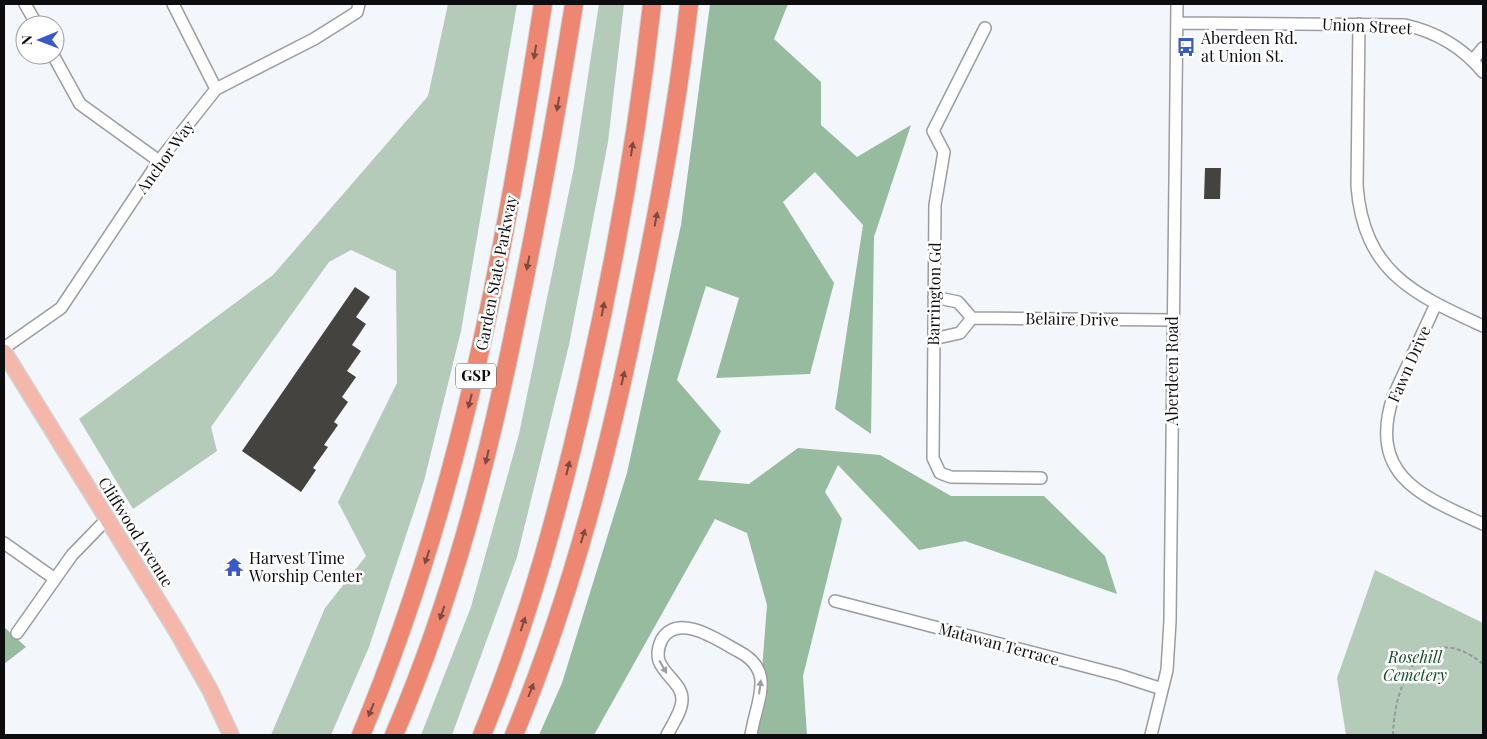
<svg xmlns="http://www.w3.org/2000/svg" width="1487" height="739" font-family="'Playfair Display',serif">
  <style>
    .green { fill: #b4cbb9 }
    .forest { fill: #97bb9f }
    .building { fill: #454340 }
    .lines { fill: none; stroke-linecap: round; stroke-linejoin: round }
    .minor-casing { stroke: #9b9da1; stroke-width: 14 }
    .major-casing { stroke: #d3d3d4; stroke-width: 18 }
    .highway-casing { stroke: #d3d3d4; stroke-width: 20 }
    .path { stroke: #97999c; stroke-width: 2; stroke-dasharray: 4 2.5; stroke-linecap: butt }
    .minor { stroke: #fff; stroke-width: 11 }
    .major { stroke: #f4b7aa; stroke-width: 15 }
    .highway { stroke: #ed8771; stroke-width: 18 }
    .oneway { fill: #7d4a40 }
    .oneway2 { fill: #9e9e9f }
    .labels { text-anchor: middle; stroke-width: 5; stroke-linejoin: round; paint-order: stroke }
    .shield { fill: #fff; stroke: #565657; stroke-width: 1 }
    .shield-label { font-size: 15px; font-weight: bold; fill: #0d0d0f }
    .street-label { font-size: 16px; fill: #0d0d0f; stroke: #fff }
    .poi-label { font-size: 16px; fill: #0d0d0f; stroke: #fff; text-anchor: start }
    .park-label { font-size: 16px; font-style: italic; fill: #144e29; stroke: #fff }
  </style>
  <rect width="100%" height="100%" fill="#f3f6fa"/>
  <!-- green -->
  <path class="green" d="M448,4h69l-56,327 -37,150 -55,166 -38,88h-60l54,-127 41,-52 -28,-54 59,-119 -1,-112 -45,-21 -22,12 -118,165 6,24 -84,58 -54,-90 194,-144 155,-179z
    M599,4h25l-16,138 -39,203 -52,212 -65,178h-31l50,-128 48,-173 55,-267z
    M1375,570l108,53v112h-137l-9,-57z"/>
  <!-- forest -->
  <path class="forest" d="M710,4h78l-14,35 47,43v43l36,32 54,-32 -37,112 -3,197 -36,-25 28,-184 -48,-53 -32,30 51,81 -24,91 -94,4 23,-80 -33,-12 -29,94 44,51 -23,49 51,4 49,-36 82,7 71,41h93l61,60 12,38 -152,-53 -46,9 -81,-85 -13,27 17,27 -39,157 4,59h-50l10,-130 -20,-72 -32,-14 -121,216h-55l23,-52 65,-210 54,-248z
    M4,627l22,20 -22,17z"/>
  <!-- building -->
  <path class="building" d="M1205,168h16l-1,31h-16z
    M355,287l15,10 -14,20 10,7 -14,21 9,6 -14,20 9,6 -14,20 6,5 -14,20 4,3 -14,20 4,2 -15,21 3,2 -15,22 -59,-41z"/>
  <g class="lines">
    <!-- minor casing -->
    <g class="minor-casing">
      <path id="minor" d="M25,4l12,21
        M173,4l43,85
        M1177,23l228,2c32,7 57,22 78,47
        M1359,24l-2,162c7,86 56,108 126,140
        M985,28l-52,103 11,21 -9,53 -2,253 7,15 11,4 90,1
        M53,55l27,49 79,57
        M1473,60l10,-12
        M1436,304l-43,93c-26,80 31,100 90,127
        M972,318l200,2
        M933,339l27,-6 12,-15 -14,-16 -24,-5
        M4,348l57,-40 98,-147 57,-72 98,-50 43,-27 2,-8
        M4,543l51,36
        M835,601l284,74 43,14
        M17,633l55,-78 35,-36
        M667,735c5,-10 15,-24 15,-35 1,-15 -18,-25 -23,-39 -2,-7 0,-16 3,-22 17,-27 57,2 76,12 39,20 18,50 13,84
        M1151,735l16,-65 3,-49 7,-617"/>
    </g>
    <!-- major casing -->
    <g class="major-casing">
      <path id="major" d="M4,352l172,278 34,60 21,45"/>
    </g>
    <!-- highway casing -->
    <g class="highway-casing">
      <path id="highway" d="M361,735c99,-237 143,-479 182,-731
        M394,735c58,-135 93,-270 122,-414 22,-105 41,-211 58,-317
        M482,735c47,-115 79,-234 106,-355 28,-124 50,-250 64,-376
        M514,735c59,-143 97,-292 127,-443 20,-96 37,-192 48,-288"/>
    </g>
    <!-- path -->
    <path class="path" d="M1393,735c1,-53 31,-119 90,-71"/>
    <!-- minor -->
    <use href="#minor" class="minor"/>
    <!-- major -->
    <use href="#major" class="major"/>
    <!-- highway -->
    <use href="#highway" class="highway"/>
  </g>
  <!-- one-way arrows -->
  <defs><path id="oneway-solid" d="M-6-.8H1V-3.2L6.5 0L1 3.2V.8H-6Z" transform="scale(1.25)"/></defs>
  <g class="oneway">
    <use href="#oneway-solid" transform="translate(535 52) rotate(99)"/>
    <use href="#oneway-solid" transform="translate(558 104) rotate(100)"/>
    <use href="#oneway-solid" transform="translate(632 149) rotate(-81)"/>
    <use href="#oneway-solid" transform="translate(656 219) rotate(-79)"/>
    <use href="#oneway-solid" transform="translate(528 263) rotate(101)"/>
    <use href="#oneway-solid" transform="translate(603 309) rotate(-79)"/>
    <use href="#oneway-solid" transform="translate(623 378) rotate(-77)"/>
    <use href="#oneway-solid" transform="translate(470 401) rotate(104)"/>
    <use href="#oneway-solid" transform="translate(487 457) rotate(103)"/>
    <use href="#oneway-solid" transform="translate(568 468) rotate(-76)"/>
    <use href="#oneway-solid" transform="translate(583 536) rotate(-74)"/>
    <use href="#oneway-solid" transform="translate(427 557) rotate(108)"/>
    <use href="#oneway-solid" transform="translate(442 613) rotate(109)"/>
    <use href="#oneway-solid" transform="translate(523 624) rotate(-72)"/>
    <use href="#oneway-solid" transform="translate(531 690) rotate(-69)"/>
    <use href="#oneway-solid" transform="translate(371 710) rotate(112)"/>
  </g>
  <g class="oneway2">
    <use href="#oneway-solid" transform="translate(663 667) rotate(60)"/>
    <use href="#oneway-solid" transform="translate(760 687) rotate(-83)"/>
  </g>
  <!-- icons -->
  <defs>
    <g id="bus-bare" transform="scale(1.5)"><path d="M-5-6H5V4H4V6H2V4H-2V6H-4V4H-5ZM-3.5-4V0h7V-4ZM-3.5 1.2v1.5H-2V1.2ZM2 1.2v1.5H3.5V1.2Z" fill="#3958ca" stroke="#fff" stroke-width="2.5" paint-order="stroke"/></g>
    <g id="temple-bare" transform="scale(1.5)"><path d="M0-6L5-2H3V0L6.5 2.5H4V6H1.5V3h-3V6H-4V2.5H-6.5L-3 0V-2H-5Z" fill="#3958ca" stroke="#fff" stroke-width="2.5" paint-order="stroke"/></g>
  </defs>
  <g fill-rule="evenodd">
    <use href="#bus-bare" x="1186" y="47"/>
    <use href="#temple-bare" x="234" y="567"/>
  </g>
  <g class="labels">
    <!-- shield labels -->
    <rect class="shield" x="456" y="363.5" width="40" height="25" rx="4"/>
    <g class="shield-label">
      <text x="476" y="381">GSP</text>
    </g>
    <!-- street labels -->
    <g class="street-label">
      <text transform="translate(1367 26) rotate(3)" y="6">Union Street</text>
      <text transform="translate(165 157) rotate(-54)" y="6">Anchor Way</text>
      <text transform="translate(496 273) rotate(-79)" y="6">Garden State Parkway</text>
      <text transform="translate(934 294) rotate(-89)" y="6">Barrington Gd</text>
      <text transform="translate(1072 319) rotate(1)" y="6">Belaire Drive</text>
      <text transform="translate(1409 364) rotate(-66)" y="6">Fawn Drive</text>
      <text transform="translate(1172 371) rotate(-90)" y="6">Aberdeen Road</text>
      <text transform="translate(136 532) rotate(58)" y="6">Cliffwood Avenue</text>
      <text transform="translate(999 644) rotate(15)" y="6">Matawan Terrace</text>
    </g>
    <!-- poi labels -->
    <g class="poi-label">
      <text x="1201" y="44">Aberdeen Rd.<tspan x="1201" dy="18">at Union St.</tspan></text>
      <text x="249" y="564">Harvest Time<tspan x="249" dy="18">Worship Center</tspan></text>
    </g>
    <!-- park labels -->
    <g class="park-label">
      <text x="1415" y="663">Rosehill<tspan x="1415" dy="18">Cemetery</tspan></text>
    </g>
  </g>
  <!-- border -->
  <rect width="1487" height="739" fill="none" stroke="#0d0d0f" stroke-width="10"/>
  <!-- north arrow -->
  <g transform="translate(40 40) rotate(269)"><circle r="24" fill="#ffffff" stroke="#9e9e9f"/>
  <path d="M0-4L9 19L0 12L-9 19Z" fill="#3958ca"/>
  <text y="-8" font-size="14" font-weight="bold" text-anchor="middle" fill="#0d0d0f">N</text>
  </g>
</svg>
